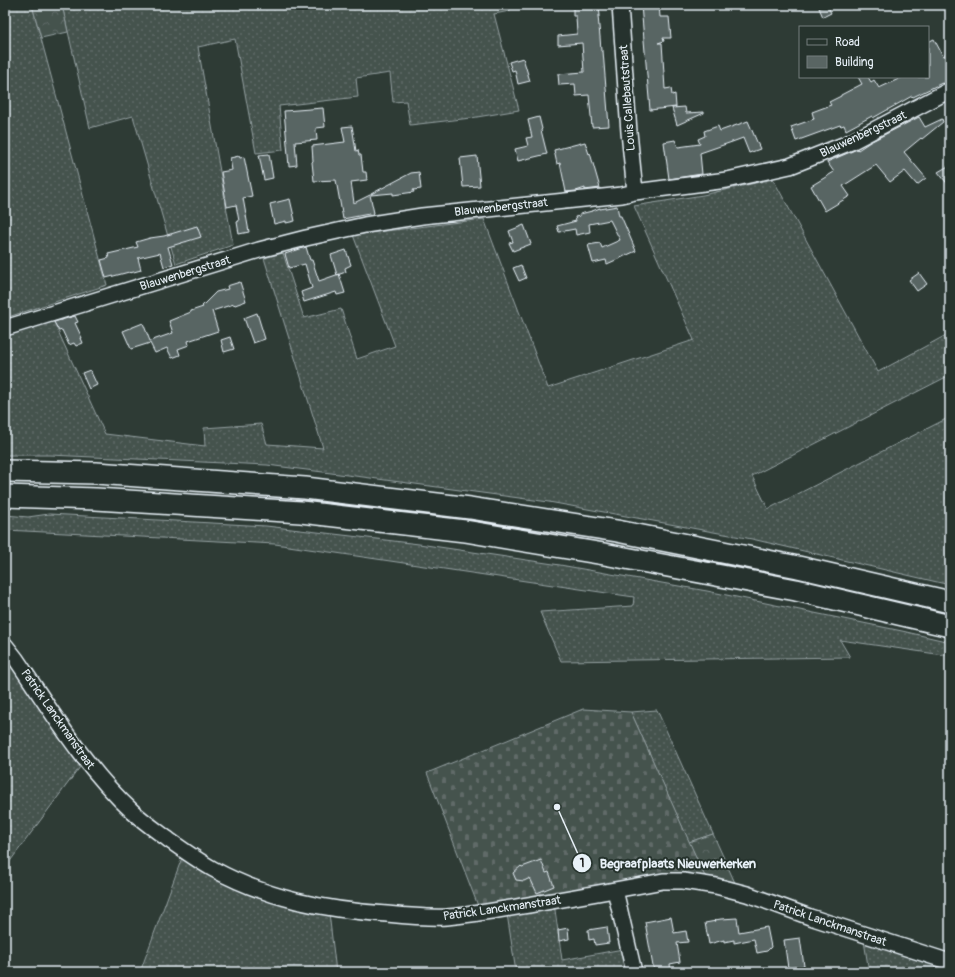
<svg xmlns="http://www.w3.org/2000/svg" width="955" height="977" font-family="Pangolin,sans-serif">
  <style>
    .grass { fill: url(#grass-dots); stroke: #96a2a3 }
    .forest { fill: url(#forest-crowns); stroke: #96a2a3 }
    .cemetery { fill: url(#cemetery-stones); stroke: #96a2a3 }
    .building { fill: #596563; stroke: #e8f1f8 }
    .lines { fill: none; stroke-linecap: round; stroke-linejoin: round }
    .minor-casing { stroke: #e8f1f8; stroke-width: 18 }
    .highway-casing { stroke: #e8f1f8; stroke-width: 24 }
    .minor { stroke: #26332d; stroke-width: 15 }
    .highway { stroke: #26332d; stroke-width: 21 }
    .labels { text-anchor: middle; stroke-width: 4; stroke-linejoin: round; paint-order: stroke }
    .street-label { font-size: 12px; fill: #e8f1f8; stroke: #26332d }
    .leader { fill: none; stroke: #e8f1f8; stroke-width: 1.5 }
    .callout-dot { fill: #e8f1f8; stroke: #26332d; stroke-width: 1.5 }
    .mark-label { font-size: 12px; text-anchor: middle; font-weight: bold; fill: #111 }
    .callout-label { font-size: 13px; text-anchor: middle; font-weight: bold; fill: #e8f1f8; stroke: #26332d; stroke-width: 4; stroke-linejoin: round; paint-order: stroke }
  </style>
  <defs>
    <pattern id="grass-dots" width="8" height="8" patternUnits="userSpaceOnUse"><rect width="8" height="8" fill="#45524e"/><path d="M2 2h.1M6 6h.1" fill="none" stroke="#606b68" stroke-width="1.8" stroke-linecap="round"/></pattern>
    <pattern id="forest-crowns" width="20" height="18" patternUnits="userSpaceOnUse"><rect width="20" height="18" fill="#45524e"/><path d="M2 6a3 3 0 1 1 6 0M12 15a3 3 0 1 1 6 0" fill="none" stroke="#606b68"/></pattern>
    <pattern id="cemetery-stones" width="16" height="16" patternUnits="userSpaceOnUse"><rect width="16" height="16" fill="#45524e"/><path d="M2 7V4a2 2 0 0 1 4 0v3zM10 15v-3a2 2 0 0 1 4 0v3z" fill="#606b68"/></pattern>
  </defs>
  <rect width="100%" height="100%" fill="#2e3b35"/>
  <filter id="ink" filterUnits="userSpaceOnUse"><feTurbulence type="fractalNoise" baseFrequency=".025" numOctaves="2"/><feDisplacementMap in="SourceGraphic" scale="8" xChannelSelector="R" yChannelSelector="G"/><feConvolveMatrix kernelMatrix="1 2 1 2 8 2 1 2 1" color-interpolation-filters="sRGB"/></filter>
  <g filter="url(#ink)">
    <!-- grass -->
    <path class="grass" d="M5,5h27l75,280 -102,33z
      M62,5h446l2,6 -16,3 25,96 -48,8 -61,7 -4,-24 -13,1 -3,-29 -34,5 2,19 -79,9 4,44 -27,3 -21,-114 -37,8 35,198 -57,19 -43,-148 -43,12z
      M773,179l105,193 72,-39v42l-198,101 16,33 182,-92v168l-198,-46 -203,-37 -186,-25 -96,-12 -217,-10h-45v-122l47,-15 53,116 100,12 -1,-18 57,-4 6,20 56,4 -59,-190 19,-5 21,65 37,-9 16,50 38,-13 -42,-111 131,-16 64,169 146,-48 -60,-134 69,-11z
      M49,514l217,12 153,18 141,21 147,26 195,40 48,11v14l-110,-16 10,17 -289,4 -21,-49 93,-6 1,-9 -359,-53 -190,-10 -80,-4v-15l23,2z
      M5,650l78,113 -78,105z
      M657,710l56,124 -24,8 -58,-130z
      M183,855l146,58 7,59h-196z
      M554,903l8,57 61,-11 4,23h-111l-9,-58z
      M864,941l70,23 1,8h-66z"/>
    <!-- forest -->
    <path class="forest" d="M32,5h30l6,27 -27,6z
      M713,834l23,51 -30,-6 -17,-37z"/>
    <!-- cemetery -->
    <path class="cemetery" d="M583,709l48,3 75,167 -226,32 -53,-138z"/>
    <!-- building -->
    <path class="building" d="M599,5l1,11h-2l2,21 1,14h2l6,75 -17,1 -3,-32 -13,1 -1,-12 -16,1 -1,-11 26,-2 -2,-29 -24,2v-9l19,-2 -1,-18h-3v-9z
      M641,5h18l1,12h9l2,21h-8l1,3 -6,2h4l3,46 6,-1 1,7 3,-1 1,13 -26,3z
      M825,5h2l4,8 -8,4 -4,-9z
      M934,39l9,17 7,-4v29l-8,3v-1l-29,14 -1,-1 -39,22 -1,-2 -26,14 -2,-5 -3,1 -1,-1 -44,16 -5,-14 23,-8 -2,-7 19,-7 -2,-3 12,-6v-1l21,-11 -4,-7h10l3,5 3,-2 5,8 24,-11h25v-35z
      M523,58l7,23 -12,3 -3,-14 -3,1 -3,-9z
      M685,107l1,6 18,-1v1l-27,12 -5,-17z
      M323,108l2,19 -9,1 1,12 -22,2 2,23 -8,1 -5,-55z
      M539,117l3,12 -1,1 6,24 -29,7 -3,-12 13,-3 -2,-8 6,-1 -4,-17z
      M919,117l6,10 17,-8 1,3 -21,17 -1,-1 -17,14 22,26 -9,7 -12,-14 -15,11 -14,-17 -33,21 7,10 -25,15 -14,-25 23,-14 -7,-10 30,-13 1,1 12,-8z
      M748,121l12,28 -11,4 -6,-15 -11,4 -32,11 2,21 -33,5 -5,-37 11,-2 3,7 22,-3 -2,-5 7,-3 -1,-5 14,-5 2,5z
      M352,126l4,25 2,-1 1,5h2l2,17h3l1,8 -16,2 3,21 16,-8 4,18 -31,6 -7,-39 -22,1 -2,-19 1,-1 -1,-15 33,-4 -3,-15z
      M585,142l4,12 1,-1 10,35 -15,2v-2l-9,3 -10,1 -6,-29 -3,1 -3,-14z
      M269,154l4,24 -9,2 -5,-25z
      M239,156l1,2 4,-1 8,39 -9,2 6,34 -10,2 -2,-12 2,-1 -3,-16 -9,2 -6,-35 11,-2 -2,-12z
      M477,156l3,30 -17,1 -3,-29z
      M950,165v22l-12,-15z
      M419,172l2,17 -8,1 1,2 -21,3v-2l-22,2v-1l40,-21z
      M290,199l5,22 -9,2v-2l-12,3 -4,-20z
      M617,206l2,10h2l15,35 -29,13 -1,-4 -13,3 -5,-18 12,-2 2,5 18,-8 -10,-20 -21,4 1,8 -14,3 -1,-6 -16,3 -2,-6 19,-5 -1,-4 5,-1v-2l12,-3 8,-3v1z
      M524,225l7,19 -18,7 -4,-8 4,-1 -4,-11z
      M197,226l4,11 -33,10 5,17 -9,3 -4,-14 -22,5 3,12 -11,3 -1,-1 -23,6 -5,-18 8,-2 -1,-4 30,-7 -2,-5 14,-4 14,-2z
      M306,247l4,13h2l7,21 20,-7 6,19 -8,2 -1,-3 -32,10 -3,-10 11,-4 -7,-24 -16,4 -4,-14z
      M346,250l5,15 -6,3 1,4 -9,3 -6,-20z
      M521,265l5,13 -7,3 -6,-13z
      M919,273l8,11 -10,7 -8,-11z
      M240,282l6,19 -11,4 -1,-1 -22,7 6,20 -30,10 1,4 -11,4 2,6 -8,3 -5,-10 -12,5 -5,-10 -19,6 -8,-18 20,-8 7,18 23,-8 -4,-12 22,-9v-1l12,-4 -1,-1 14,-14 12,-3 -1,-3z
      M257,313l8,26 -12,4 -9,-25z
      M75,316l3,6 -3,1 7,15h-1l2,5 -7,3 -2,-3 -5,2 -7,-15 -3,1 -5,-9z
      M230,337l4,12 -10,3 -3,-12z
      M90,370l7,15 -8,4 -7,-16z
      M541,860l5,13 3,-1 5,14 -17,7 -7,-15 -6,3 -8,-1 -3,-7 8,-7 1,1z
      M671,917l3,16 12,-2 2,11 -11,1 3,19 -10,2 1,8h-17l-9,-50z
      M737,918l2,14 28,-5 4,20 -4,4 -10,2 -3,-14 -20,4v-3l-10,2v-2l-15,4 -4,-21 11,-2 -1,-1 6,-1z
      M607,927l2,16 -14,2 -1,-6 -5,1 -1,-10z
      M568,928l1,11 -10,2 -1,-11z
      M800,938l4,28 -16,2 -4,-28z"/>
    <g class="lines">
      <!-- minor casing -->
      <g class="minor-casing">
        <path id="minor" d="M620,5l9,127 6,60
          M5,328l254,-78 47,-12 59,-13 57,-9 200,-21 13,-3 92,-12 63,-14 61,-24 99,-52
          M5,645l11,14c36,53 69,109 117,153 11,10 24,19 36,28 14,10 28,20 44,29 55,30 112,41 174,45 20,2 40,4 60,3 32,-3 62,-9 93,-14 41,-7 82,-14 123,-22h20l33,5 31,8 63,23 140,45
          M615,890l19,82"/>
      </g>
      <!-- highway casing -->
      <g class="highway-casing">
        <path id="highway" d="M5,471l91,2 209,15 165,20 147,23 181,36 152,35
          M5,496l91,3 205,13 164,19 139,23 192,36 154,36"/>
      </g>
      <!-- minor -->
      <use href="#minor" class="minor"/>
      <!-- highway -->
      <use href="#highway" class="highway"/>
    </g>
  </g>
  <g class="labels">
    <!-- street labels -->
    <g class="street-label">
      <text transform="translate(627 98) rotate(-94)" y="4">Louis Callebautstraat</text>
      <text transform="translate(863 134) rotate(-25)" y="4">Blauwenbergstraat</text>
      <text transform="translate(501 207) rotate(-6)" y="4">Blauwenbergstraat</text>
      <text transform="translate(185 273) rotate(-17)" y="4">Blauwenbergstraat</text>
      <text transform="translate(58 719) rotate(55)" y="4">Patrick Lanckmanstraat</text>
      <text transform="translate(502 908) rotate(-8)" y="4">Patrick Lanckmanstraat</text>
      <text transform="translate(830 923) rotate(19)" y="4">Patrick Lanckmanstraat</text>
    </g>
  </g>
  <!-- callouts -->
  <path class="leader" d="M557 807L582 863"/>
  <g class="callout-dot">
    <circle cx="557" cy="807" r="4"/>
    <circle cx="582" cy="863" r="10"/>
  </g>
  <g class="mark-label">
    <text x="582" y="867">1</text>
  </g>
  <g class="callout-label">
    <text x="678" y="868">Begraafplaats Nieuwerkerken</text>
  </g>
  <!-- margin -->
  <rect width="955" height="977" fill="none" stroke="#26332d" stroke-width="20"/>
  <rect x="10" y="10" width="935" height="957" fill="none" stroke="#e8f1f8" stroke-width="1.5" filter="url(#ink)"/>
  <!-- legend -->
  <rect x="799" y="26" width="130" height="52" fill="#26332d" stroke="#747f7e"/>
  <rect x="807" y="39" width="20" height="6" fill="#26332d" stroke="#747f7e"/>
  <text x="835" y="46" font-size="12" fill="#e8f1f8">Road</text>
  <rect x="807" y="56" width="20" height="12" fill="#596563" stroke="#747f7e"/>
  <text x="835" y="66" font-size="12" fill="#e8f1f8">Building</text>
</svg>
